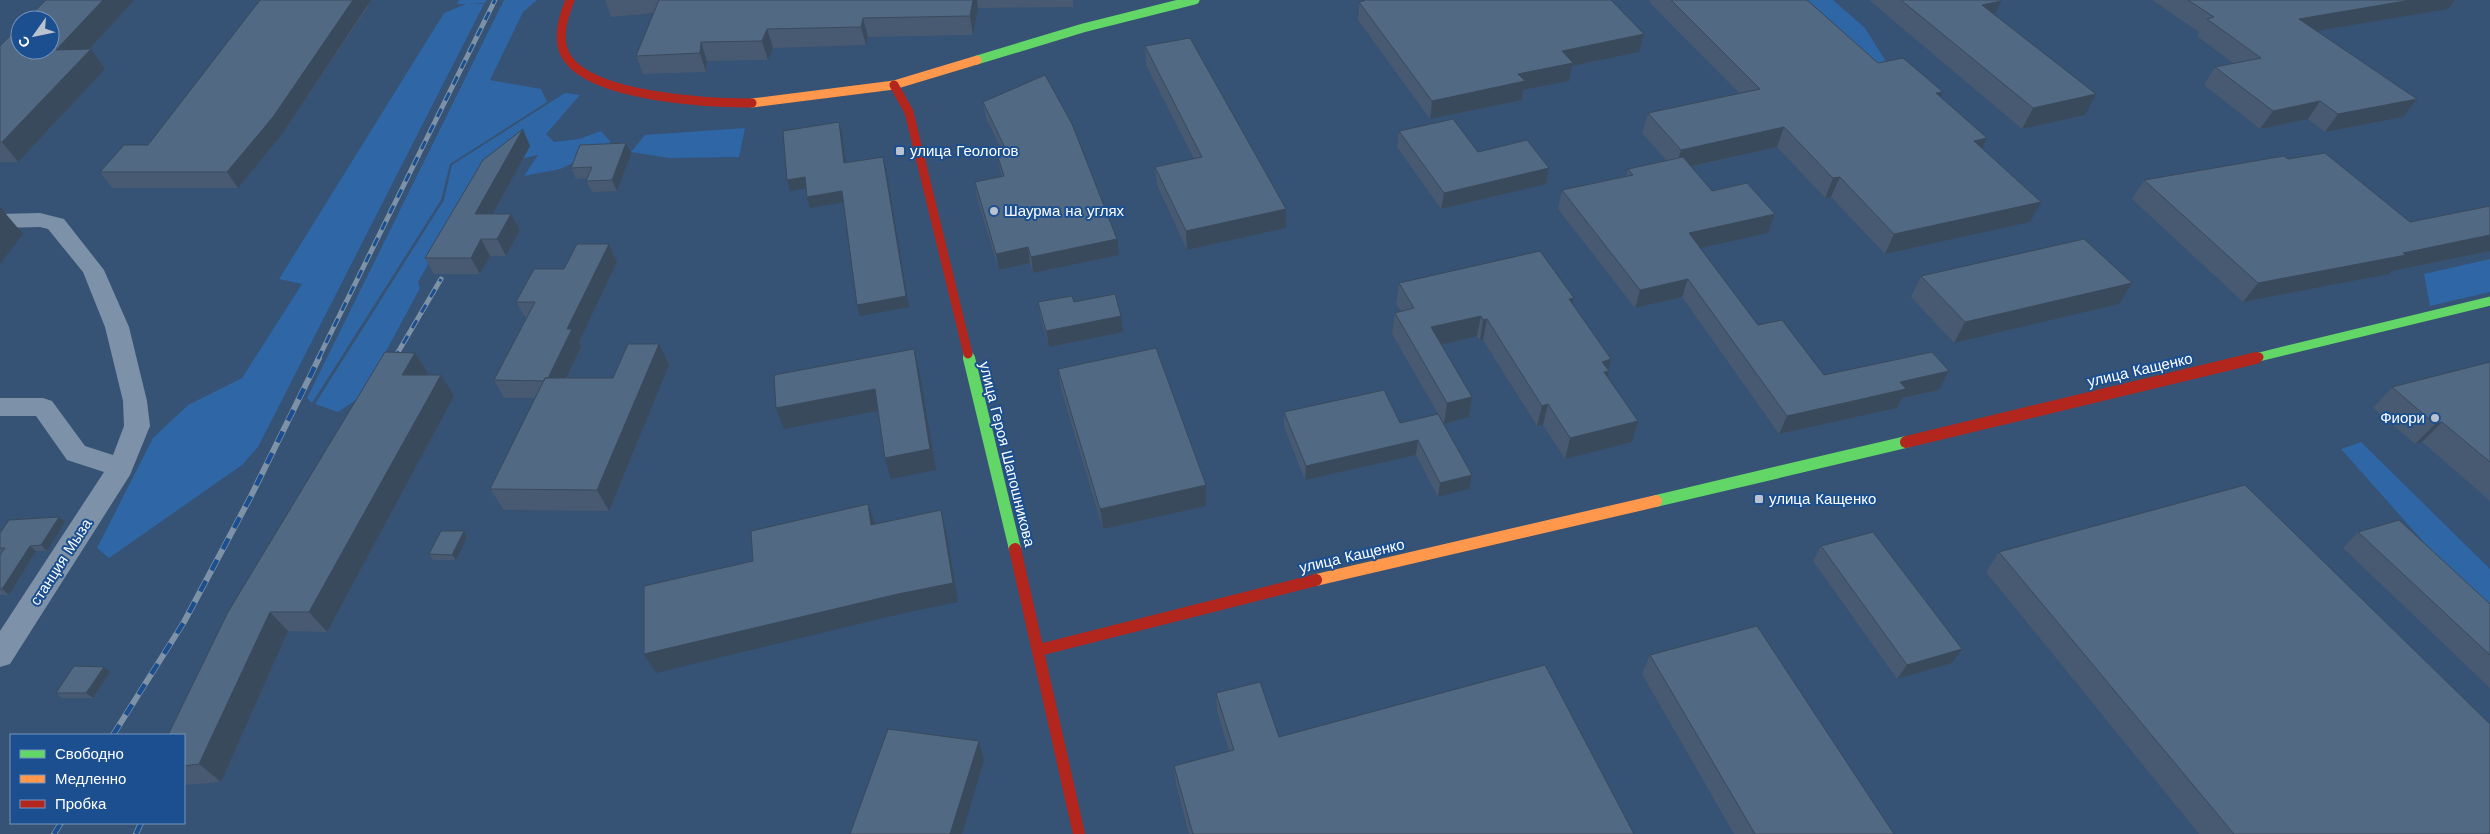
<svg xmlns="http://www.w3.org/2000/svg" width="2490" height="834" font-family="'Work Sans',sans-serif">
  <style>
    .green { fill: #2f66a5 }
    .lines { fill: none; stroke-linecap: round; stroke-linejoin: round }
    .street { fill: #7d92a8; fill-rule: evenodd }
    .fast-far1 { stroke: #63d668; stroke-width: 9 }
    .fast { stroke: #63d668; stroke-width: 12 }
    .slow-far1 { stroke: #ff974d; stroke-width: 9 }
    .slow { stroke: #ff974d; stroke-width: 12 }
    .jam-far1 { stroke: #b3261e; stroke-width: 9 }
    .jam { stroke: #b3261e; stroke-width: 12 }
    .rail-far1-casing { stroke: #7e92a7; stroke-width: 5 }
    .rail-casing { stroke: #7e92a7; stroke-width: 6 }
    .rail-far1 { stroke: #1b4f8f; stroke-width: 3; stroke-dasharray: 9; stroke-linecap: butt }
    .rail { stroke: #1b4f8f; stroke-width: 4.5; stroke-dasharray: 12; stroke-linecap: butt }
    .wall { fill: #475a72 }
    .shaded-wall { fill: #394a5c }
    .building { fill: #526984; stroke: #394a5c }
    .poi-dot { fill: #b9c2ce; stroke: #1b4f8f; stroke-width: 2 }
    .labels { text-anchor: middle; stroke-width: 4; stroke-linejoin: round; paint-order: stroke }
    .poi-label { font-size: 15px; fill: #fff; stroke: #1b4f8f; text-anchor: start }
    .street-label { font-size: 15px; fill: #fff; stroke: #1b4f8f }
  </style>
  <rect width="100%" height="100%" fill="#365274"/>
  <!-- green -->
  <path class="green" d="M459,0h28l-2,3h-18l17,1 -226,443 -16,18 -133,93 -12,-10 56,-110 35,-33 54,-27 60,-94 -23,-5 165,-266 22,-9h-9z
    M504,0h33l-14,12 -33,68 51,9 6,13 -97,62 -9,36 -129,203 -5,-5z
    M1790,0h43l32,28 22,35 -26,6z
    M565,93l15,2 -34,39 8,8 25,-3 22,-8 9,10 -2,6 -48,22 -36,7 14,-21 -31,7 -69,85 -20,35 2,6 -58,108 -24,16 -23,-8 129,-204 8,-35z
    M745,128l-6,29 -70,1 -38,-6 14,-17z
    M2490,259v33l-60,14 -6,-32z
    M2361,442l129,127v43l-22,-20 -127,-143z"/>
  <g class="lines">
    <!-- street -->
    <path class="street" d="M40,213l24,6 40,51 25,57 18,74 3,25 -20,49 -120,189 -10,3v-36l104,-159 -37,-12 -31,-44h-36v-18h43l9,3 33,45 28,9 11,-29 -1,-25 -18,-74 -22,-55 -35,-43 -8,-2 -40,1v-14z"/>
    <!-- fast-far1 -->
    <path class="fast-far1" d="M977,60l106,-32 112,-28
      M968,354l1,5
      M2259,357l231,-56"/>
    <!-- fast -->
    <path class="fast" d="M969,358l46,191
      M1656,501l250,-59"/>
    <!-- slow-far1 -->
    <path class="slow-far1" d="M752,103l142,-18 83,-25"/>
    <!-- slow -->
    <path class="slow" d="M1316,580l340,-79"/>
    <!-- jam-far1 -->
    <path class="jam-far1" d="M570,0c-7,17 -15,42 -2,59 27,38 139,44 184,44
      M894,85l15,27 59,242
      M2251,359l8,-2"/>
    <!-- jam -->
    <path class="jam" d="M1906,442l350,-84
      M1015,549l64,285
      M1039,650l277,-70"/>
    <!-- rail-far1 casing -->
    <g class="rail-far1-casing">
      <path id="rail-far1" d="M318,359l177,-359
        M394,359l47,-80"/>
    </g>
    <!-- rail casing -->
    <g class="rail-casing">
      <path id="rail" d="M391,365l4,-7
        M113,735l71,-113 66,-124 69,-140
        M54,834l7,-11
        M136,834l5,-11"/>
    </g>
    <!-- rail-far1 -->
    <use href="#rail-far1" class="rail-far1"/>
    <!-- rail -->
    <use href="#rail" class="rail"/>
  </g>
  <!-- wall -->
  <path class="wall" d="M46,0h88l-45,49h2l14,20 -87,93h-18v-116z
    M605,0h468v7l-95,1 -5,27 -105,2 -2,8 -93,3 -5,12 -61,1 -1,11 -63,2 -7,-18 18,-43 -43,4z
    M1650,0h157l71,63 65,29 -3,5 42,51 48,74 -145,32 -54,-57 -6,1 -48,-51 -86,20 21,24 63,23 -7,19 -68,15 58,77 66,50 125,-4 -10,19 -37,8 -5,10 -118,26 -97,-137 -47,11 -77,-99 4,-19 64,-14 2,-7 39,-8 -25,-28 6,-20 91,-20 -89,-90z
    M1869,0h131l-5,15 90,100 -63,14z
    M2152,0h303l-7,9 -131,22 100,68 -14,18 -78,15 -17,-13 -48,10 -56,-44 11,-18 18,-4 -36,-27 2,-4z
    M1359,2l285,32 -5,18 -67,14 -3,15 -46,9 -1,10 -92,19 -72,-99z
    M369,5l-86,128 -45,55h-126l-12,-16 48,-27z
    M1145,46l141,182 -99,22 -30,-65 -2,-18 39,-8 -48,-94z
    M983,102l136,153 -86,18 -3,-10 -31,7 -22,-72 -2,-16 27,-6 -2,-6 -3,-16 6,-1 -17,-35z
    M1399,131l79,21 71,16 -3,16 -105,25 -44,-62z
    M530,146l-37,68h18l9,16 -14,26h-16l-10,18h-46l-9,-16z
    M631,154l-14,37 -25,1 -6,-11 2,-3 -12,1 -5,-11z
    M2288,159l122,63 80,-16v45l-98,20 -3,3 -146,28 -111,-103 12,-19z
    M609,244l8,18 -38,80 2,5 -14,31h46l56,-13 -60,146 -105,-1 -14,-21 45,-91h-31l-10,-18 32,-61 -10,-17 48,-33z
    M1921,276l211,7 -13,21 -165,39 -43,-46z
    M1399,283l175,15 -1,6 35,66 -1,6 25,66 -67,17 -22,-34 -6,1 -54,-86h-3l-3,-4 -36,9 31,52 -3,20 -25,7 -52,-90 3,-21 6,-2 -5,-7z
    M1038,302l85,30 -74,15 -8,-28z
    M415,353l13,20 -1,2h14l13,21 -127,236 -39,-1 -67,151 -37,3v-50z
    M2490,362v139l-68,-59 -7,2 -42,-36 19,-21z
    M1058,369l148,137 -103,23 -42,-140z
    M1284,412l116,11 72,52 -3,14 -31,8 -22,-42 -111,25 -21,-53z
    M59,517l6,5 -18,29h-11l-27,44h-9v-40l1,-1h-1v-21z
    M464,531l3,6 -11,23h-23l-4,-6z
    M2358,532l132,72v84l-147,-140z
    M1821,546l131,117 -55,16 -84,-118z
    M1999,552l491,282h-291l-213,-262z
    M1650,655l244,179h-160l-92,-160z
    M110,672l-17,26h-31l-6,-5z
    M1216,693l63,44 355,97h-445l-13,-50 -2,-18 55,-15 -12,-40z"/>
  <!-- shaded-wall -->
  <path class="shaded-wall" d="M103,0h31l-63,69 -15,-19z
    M353,0h18l-88,133 -45,55 -11,-16z
    M973,0h4l1,8 -5,27 -3,-19z
    M2411,0h44l-7,9 -161,27 12,-17z
    M2001,1l-9,20 -10,-16z
    M863,18l5,19 -2,8 -5,-18z
    M767,29l6,19 -5,12 -6,-19z
    M1644,34l-5,18 -67,14 -3,15 -46,9 -1,10 -92,19 2,-18 86,-27 44,-23z
    M701,42l6,19 -1,11 -6,-19z
    M91,49l14,20 -87,93 -16,-20z
    M1943,92l-9,20 2,-19z
    M2096,94l-11,21 -63,14 11,-21z
    M2417,99l-14,18 -78,15 13,-18z
    M2320,101l-12,18 -48,10 13,-18z
    M839,122l3,11 5,41 -3,-11z
    M1784,127l-7,20 -102,23 6,-20z
    M523,129l7,17 -46,84 -9,-16z
    M1987,138l-10,21 -3,-18z
    M626,143l5,11 -14,37 -5,-11z
    M883,157l3,11 23,139 -49,9 -3,-11z
    M1549,168l-3,16 -105,25 3,-16z
    M805,177l3,11 -18,3 -3,-11z
    M1840,177l-9,20 -6,1 8,-20z
    M842,191l3,11 -35,6 -3,-11z
    M2041,202l-11,20 -145,32 9,-20z
    M0,207l23,27 -23,30z
    M1286,209v19l-99,22 -1,-19z
    M511,214l9,16 -14,26 -9,-17z
    M1775,214l-7,19 -85,19 6,-19z
    M2490,235v16l-98,20 -3,3 -146,28 15,-19z
    M481,239l9,17 -10,18 -9,-16z
    M1117,239l2,16 -86,18 -2,-16z
    M609,244l8,18 -38,80 2,5 -24,51 -10,-17 20,-52z
    M1028,247l2,16 -31,7 -3,-16z
    M1688,279l-6,18 -47,11 5,-18z
    M2132,283l-13,21 -165,39 11,-21z
    M1574,298l-5,21v-20z
    M1121,316l2,16 -74,15 -3,-16z
    M1481,316l-4,20 -49,12 3,-21z
    M1487,319l-4,21h-3l3,-20z
    M659,344l10,21 -60,146 -12,-21z
    M914,349l5,21 17,100 -45,9 -6,-21z
    M415,353l13,20 -12,23 -14,-21z
    M1611,359l-3,12h1l-6,20 -1,-29z
    M1949,371l-10,19 -37,8 -5,10 -118,26 8,-18 113,-34z
    M441,375l13,21 -127,236 -18,-20z
    M875,389l6,21 -97,19 -8,-21z
    M1472,397l-3,20 -25,7 3,-21z
    M1548,404l-5,21 -6,1 5,-20z
    M1638,421l-6,21 -67,17 5,-21z
    M2442,422l-20,20 -7,2 20,-20z
    M1418,440l-2,15 -111,25 1,-14z
    M1472,475l-3,14 -31,8 2,-14z
    M1206,485v21l-103,23 -3,-20z
    M868,504l7,19 3,21 -7,-19z
    M941,510l5,20 12,72 -54,11 -248,60 -12,-19z
    M59,517l6,5 -18,29 -6,-6z
    M464,531l3,6 -11,23 -4,-5z
    M30,546l6,5 -27,44 -7,-6z
    M270,612l18,19 -67,151 -22,-18z
    M1962,649l-10,14 -55,16 10,-14z
    M104,667l6,5 -17,26 -7,-5z
    M979,741l5,19 -22,74h-12z"/>
  <!-- building -->
  <path class="building" d="M46,0h57l-47,50 35,-1 -89,93h-2v-96l20,-20v24h30v-30h-24z
    M260,0h93l-80,117 -46,55h-127l24,-27h24z
    M659,0h314l-3,16 -107,2 -2,9 -94,2 -5,12 -61,1 -1,11 -64,3z
    M1366,0h245l33,34 -82,17 11,12 -55,11 7,7 -93,20 -73,-99z
    M1671,0h136l71,63 25,-5 40,34 -7,1 51,45 -13,3 67,61 -147,32 -54,-57 -7,1 -49,-51 -103,23 -33,-37 112,-24z
    M1901,0h99l1,1 -19,4 114,89 -63,14z
    M2188,0h223l-112,19 118,80 -79,15 -18,-13 -47,10 -58,-44 46,-9 -54,-39 7,-2z
    M1190,38l96,171 -100,22 -31,-64 47,-10 -57,-111z
    M1045,75l27,49 45,115 -86,18 -3,-10 -32,7 -21,-72 29,-6 -7,-22 10,-2 -24,-50z
    M1453,119l25,33 49,-12 22,28 -105,25 -45,-62z
    M839,122l5,41 39,-6 23,139 -49,9 -15,-114 -35,6 -2,-20 -18,3 -4,-49z
    M523,129l-48,85h36l-14,25h-16l-10,19h-46l58,-98z
    M626,143l-14,37 -26,1 6,-14 -21,1 9,-23z
    M2325,153l85,69 80,-16v29l-87,18 3,2 -148,28 -114,-103 140,-24 4,3z
    M1683,157l29,34 35,-8 28,31 -86,19 69,92 24,-5 42,55 108,-23 17,19 -49,11 6,7 -119,27 -99,-137 -48,11 -78,-100 71,-15 -5,-6z
    M2084,239l48,44 -167,39 -44,-46z
    M577,244h32l-42,85h5l-24,49h-3l-1,3 -50,-1 41,-78h-19l18,-33h30z
    M1540,251l34,47 -5,1 42,60 -9,3 7,9 -5,1 34,49 -68,17 -22,-34 -6,2 -55,-87 -4,1 -2,-4 -50,11 41,70 -25,6 -52,-90 19,-5 -15,-25z
    M1115,294l6,22 -75,15 -8,-29 34,-6 2,6z
    M628,344h31l-62,146 -107,-1 55,-111h68z
    M1156,348l50,137 -106,24 -42,-140z
    M914,349l16,100 -45,9 -10,-69 -99,19 -2,-33z
    M385,352l30,1 -13,22h39l-132,237h-39l-71,152 -15,2v-31h-16l60,-123z
    M2490,362v100l-48,-40 -7,2 -43,-37z
    M1384,390l16,33 38,-9 34,61 -32,8 -22,-43 -112,26 -22,-54z
    M2245,485l245,239v110h-256l-235,-282z
    M868,504l3,21 70,-15 12,73 -55,11 -254,60v-68l109,-25 -2,-30z
    M59,517l-18,28 -11,1 -28,43h-2v-34l5,-7h-5v-15l9,-13z
    M2399,520l91,84v51l-132,-123z
    M441,531h23l-12,24 -23,-1z
    M1873,532l89,117 -55,16 -86,-119z
    M1757,626l137,208h-139l-105,-179z
    M1545,665l89,169h-441l-19,-68 60,-16 -18,-57 44,-11 19,55z
    M74,666l30,1 -18,26h-30z
    M888,729l91,12 -29,93h-100z"/>
  <!-- markers -->
  <g class="poi-dot">
    <rect x="895" y="146" width="10" height="10" rx="2.5"/>
    <circle cx="994" cy="211" r="5"/>
    <circle cx="2435" cy="418" r="5"/>
    <rect x="1754" y="494" width="10" height="10" rx="2.5"/>
  </g>
  <g class="labels">
    <!-- poi labels -->
    <g class="poi-label">
      <text x="910" y="156">улица Геологов</text>
      <text x="1004" y="216">Шаурма на углях</text>
      <text x="2425" y="423" text-anchor="end">Фиори</text>
      <text x="1769" y="504">улица Кащенко</text>
    </g>
    <!-- street labels -->
    <g class="street-label">
      <text transform="translate(2140 370) rotate(-13)" y="5">улица Кащенко</text>
      <text transform="translate(1007 454) rotate(76)" y="5">улица Героя Шапошникова</text>
      <text transform="translate(1352 556) rotate(-13)" y="5">улица Кащенко</text>
      <text transform="translate(61 562) rotate(-57)" y="5">станция Мыза</text>
    </g>
  </g>
  <!-- legend -->
  <rect x="10" y="734" width="175" height="90" fill="#1b4f8f" stroke="#7695bc"/>
  <rect x="20" y="750" width="25" height="8" fill="#63d668" stroke="#7695bc"/>
  <text x="55" y="759" font-size="15" fill="#ffffff">Свободно</text>
  <rect x="20" y="775" width="25" height="8" fill="#ff974d" stroke="#7695bc"/>
  <text x="55" y="784" font-size="15" fill="#ffffff">Медленно</text>
  <rect x="20" y="800" width="25" height="8" fill="#b3261e" stroke="#7695bc"/>
  <text x="55" y="809" font-size="15" fill="#ffffff">Пробка</text>
  <!-- north arrow -->
  <g transform="translate(35 35) rotate(237)"><circle r="24" fill="#1b4f8f" stroke="#7695bc"/>
  <path d="M0-4L9 19L0 12L-9 19Z" fill="#b9c2ce"/>
  <text y="-8" font-size="14" font-weight="bold" text-anchor="middle" fill="#ffffff">С</text>
  </g>
</svg>
